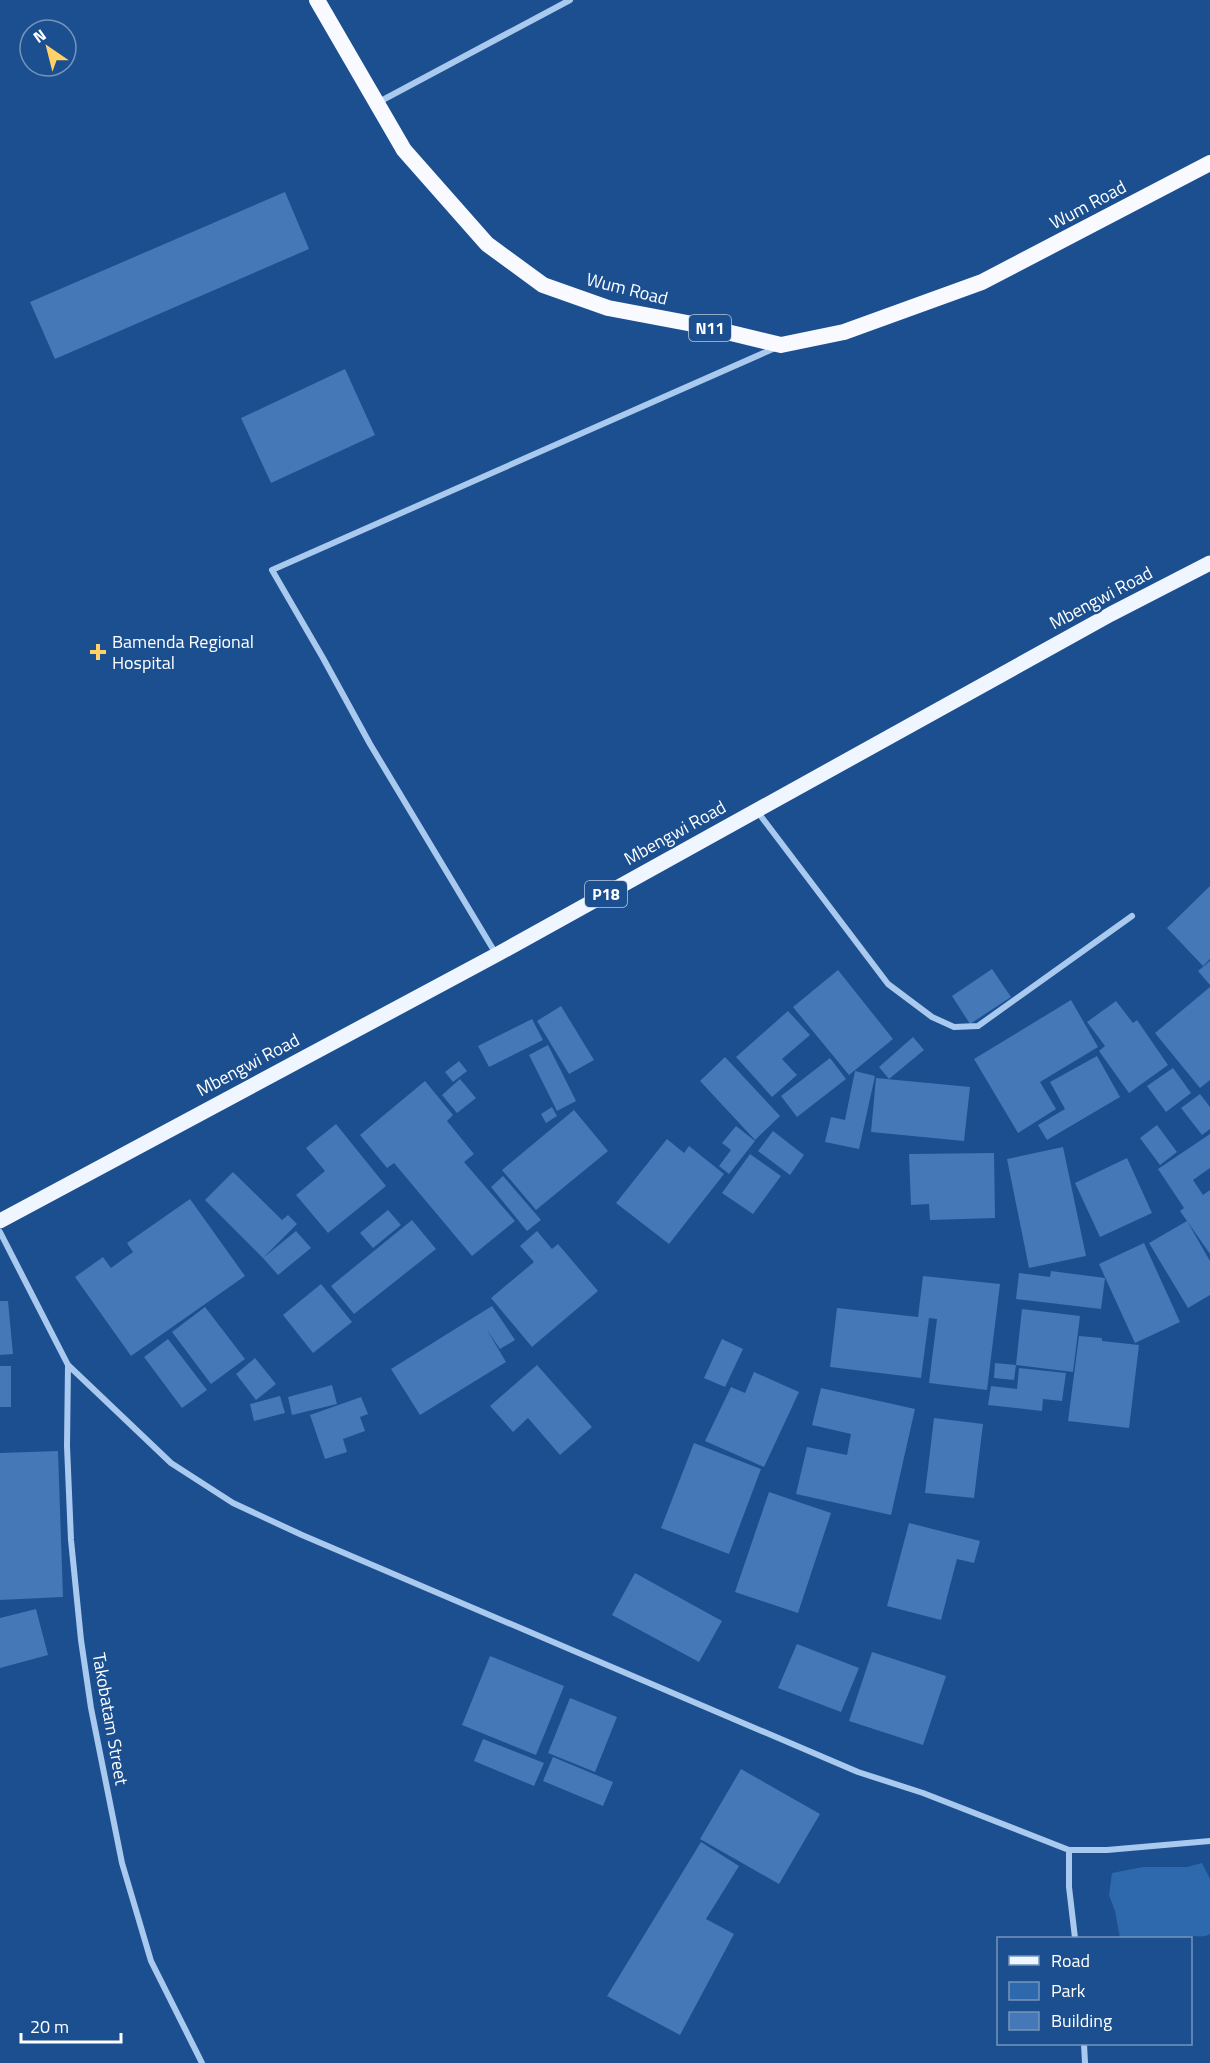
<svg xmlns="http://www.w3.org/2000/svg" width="1210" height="2063" font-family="'Titillium Web',sans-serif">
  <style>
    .green { fill: #2e69ad }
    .building { fill: #4478b7 }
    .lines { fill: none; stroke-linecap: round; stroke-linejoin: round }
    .minor { stroke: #a9c9ee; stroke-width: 6 }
    .primary { stroke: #f0f6ff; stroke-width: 15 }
    .trunk { stroke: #f8faff; stroke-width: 16 }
    .poi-dot { fill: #ffd166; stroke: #1b4f8f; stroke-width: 2 }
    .labels { text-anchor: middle; stroke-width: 4.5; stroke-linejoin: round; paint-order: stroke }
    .shield { fill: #1b4f8f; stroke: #bbcadd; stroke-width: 1.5 }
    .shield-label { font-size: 16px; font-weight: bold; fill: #fff }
    .street-label { font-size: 18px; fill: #fff; stroke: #1b4f8f }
    .poi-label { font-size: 18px; fill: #fff; stroke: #1b4f8f; text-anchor: start }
  </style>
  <rect width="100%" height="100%" fill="#1b4f8f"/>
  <!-- green -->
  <path class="green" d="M1202,1863l8,16v55c-8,5 -16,0 -25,4h-65l-5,-27 -6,-16 3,-22 31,-6h44z"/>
  <!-- building -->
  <path class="building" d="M285,192l24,57 -254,110 -25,-57z
    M345,369l30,66 -104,48 -30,-65z
    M1210,886v73l-7,7 -36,-38z
    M1210,961v24l-12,-14z
    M992,969l19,28 -41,27 -18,-28z
    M838,970l55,69 -44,36 -56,-68z
    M1210,987v93l-10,8 -45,-55z
    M1071,1000l27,47 -58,35 16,27 -38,24 -44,-74z
    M1116,1001l17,22 4,-3 31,45 -39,28 -30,-42 6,-5 -18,-24z
    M561,1006l33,54 -25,14 -32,-53z
    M788,1011l22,24 -28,24 15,16 -25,22 -36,-40z
    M532,1019l11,21 -54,27 -11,-21z
    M913,1037l11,13 -35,29 -10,-12z
    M548,1045l28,56 -19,10 -28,-56z
    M1097,1056l23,41 -73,43 -9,-15 27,-16 -15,-27z
    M725,1057l55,59 -25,24 -55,-59z
    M830,1058l16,21 -49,38 -16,-21z
    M459,1061l8,10 -14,11 -8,-10z
    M1173,1068l18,25 -25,19 -19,-26z
    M855,1071l20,5 -16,73 -34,-7 6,-25 14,3z
    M876,1078l94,9 -6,54 -93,-9z
    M460,1079l16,19 -19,15 -15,-18z
    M425,1081l28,34 -6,6 27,33 -10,8 51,59 -43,35 -78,-93 -7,5 -27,-33z
    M1200,1094l10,13v22l-8,6 -21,-27z
    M552,1107l5,9 -11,7 -5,-9z
    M574,1110l34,41 -72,59 -34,-40z
    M336,1124l50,62 -58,47 -32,-38 29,-24 -19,-23z
    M1157,1125l20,27 -17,13 -20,-27z
    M736,1126l19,15 -26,33 -10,-8 12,-16 -9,-7z
    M773,1131l31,24 -14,20 -32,-24z
    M1210,1134v34l-17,12 10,15 7,-5v64l-30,-43 4,-3 -26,-39z
    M667,1139l17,14 5,-7 35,28 -55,70 -53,-41z
    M1063,1147l23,109 -57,12 -22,-109z
    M994,1153l1,65 -65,2 -1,-16 -18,1 -2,-51z
    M750,1154l31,22 -28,38 -31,-21z
    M1127,1158l25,55 -52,24 -25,-54z
    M233,1172l49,48 6,-5 9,9 -34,34 -58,-58z
    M503,1176l38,44 -14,11 -36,-44z
    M190,1199l55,77 -114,80 -56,-79 28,-20 8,11 22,-16 -6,-9z
    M388,1210l13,15 -28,23 -13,-15z
    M412,1220l24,29 -82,65 -23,-28z
    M1187,1221l23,40v34l-22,13 -39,-65z
    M296,1231l15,17 -33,27 -15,-17z
    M537,1231l15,18 6,-5 40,47 -66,56 -41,-49 43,-36 -14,-16z
    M1144,1243l36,79 -45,21 -36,-79z
    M1051,1271l54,7 -4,31 -85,-10 3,-26 31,4z
    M923,1276l77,8 -13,106 -58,-7 8,-64 -8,-1 -8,60 -91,-11 7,-59 81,9z
    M321,1284l31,38 -39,31 -30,-38z
    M0,1301h8l5,53 -13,1z
    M492,1306l23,34 -15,9 -13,-19 19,32 -86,53 -29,-46z
    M205,1307l40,52 -34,25 -39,-52z
    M1022,1309l58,7 -7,56 -57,-7z
    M1079,1336l23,2v3l37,4 -10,83 -61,-7z
    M168,1339l39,51 -25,18 -38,-51z
    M722,1339l21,10 -18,38 -21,-9z
    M255,1358l21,26 -20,16 -20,-26z
    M995,1363l21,2 -2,15 -20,-2z
    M537,1365l55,62 -32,28 -32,-37 -15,14 -23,-26z
    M0,1366h11v41h-11z
    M1019,1368l47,5 -4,28 -19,-2 -1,12 -54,-6 3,-19 26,3z
    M754,1372l45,20 -35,75 -59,-26 26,-54 14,6z
    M332,1385l5,19 -45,11 -4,-18z
    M821,1388l94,21 -24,106 -95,-21 11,-47 40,8 4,-21 -39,-9z
    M280,1396l5,17 -31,8 -4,-17z
    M361,1397l7,17 -8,3 5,14 -22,8 4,13 -22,7 -15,-44z
    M934,1418l49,6 -9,74 -49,-5z
    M694,1443l67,26 -32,85 -68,-26z
    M58,1451l5,146 -63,3v-147z
    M769,1492l62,21 -33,100 -63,-21z
    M909,1523l71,18 -6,22 -17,-4 -16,61 -54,-14z
    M635,1573l87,48 -23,41 -87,-47z
    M36,1609l12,46 -48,13v-50z
    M797,1644l62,24 -18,44 -63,-24z
    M872,1652l74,24 -23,69 -74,-24z
    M490,1656l74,30 -28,69 -74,-30z
    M570,1698l47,19 -22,55 -47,-19z
    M483,1739l61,24 -10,23 -60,-25z
    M553,1757l60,25 -10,24 -60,-25z
    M741,1769l79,45 -41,70 -79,-45z
    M701,1842l38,24 -33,53 28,15 -54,101 -73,-39z"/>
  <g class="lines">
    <!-- minor -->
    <path class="minor" d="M377,103l193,-103
      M757,811l131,173 44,33 22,10 24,-1 154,-110
      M496,954l-126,-210 -47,-86 -51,-88 503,-222
      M0,1232l68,133 103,98 62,40 69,32 556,237 65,21 146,57h38l103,-9
      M68,1365l-1,81 4,94 10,100 10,68 31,155 29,98 51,102
      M1069,1850v37l6,51
      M1084,2044l1,19"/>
    <!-- primary -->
    <path class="primary" d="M0,1221l496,-266 615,-341 99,-51"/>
    <!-- trunk -->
    <path class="trunk" d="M317,0l87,150 83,94 56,41 65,23 90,17 83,20 63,-13 138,-50 228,-119"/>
  </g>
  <!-- markers -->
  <path class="poi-dot" d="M95 643h6v6h6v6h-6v6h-6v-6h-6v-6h6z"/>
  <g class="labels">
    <!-- shield labels -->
    <g class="shield">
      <rect x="689" y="315" width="42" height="26" rx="4.5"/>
      <rect x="585" y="881" width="42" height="26" rx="4.5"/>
    </g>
    <g class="shield-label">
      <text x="710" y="334">N11</text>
      <text x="606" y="900">P18</text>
    </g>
    <!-- street labels -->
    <g class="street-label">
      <text transform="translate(1088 205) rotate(-28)" y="6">Wum Road</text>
      <text transform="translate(627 289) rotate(14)" y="6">Wum Road</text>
      <text transform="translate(1101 598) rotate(-28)" y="6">Mbengwi Road</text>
      <text transform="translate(675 833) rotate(-29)" y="6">Mbengwi Road</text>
      <text transform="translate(248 1065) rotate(-28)" y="6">Mbengwi Road</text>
      <text transform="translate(110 1719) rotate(80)" y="6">Takobatam Street</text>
    </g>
    <!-- poi labels -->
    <g class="poi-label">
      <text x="112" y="648">Bamenda Regional<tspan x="112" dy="21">Hospital</tspan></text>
    </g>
  </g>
  <!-- legend -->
  <rect x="997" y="1937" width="195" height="108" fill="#1b4f8f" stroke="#7695bc" stroke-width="1.5"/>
  <rect x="1009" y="1956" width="30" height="9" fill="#f0f6ff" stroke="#7695bc" stroke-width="1.5"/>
  <text x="1051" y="1967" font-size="18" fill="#ffffff">Road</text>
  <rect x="1009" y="1982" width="30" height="18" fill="#2e69ad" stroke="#7695bc" stroke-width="1.5"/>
  <text x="1051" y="1997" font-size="18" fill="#ffffff">Park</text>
  <rect x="1009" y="2012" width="30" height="18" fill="#4478b7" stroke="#7695bc" stroke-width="1.5"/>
  <text x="1051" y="2027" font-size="18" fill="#ffffff">Building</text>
  <!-- north arrow -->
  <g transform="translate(48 48) rotate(325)"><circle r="28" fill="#1b4f8f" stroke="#7695bc" stroke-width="1.5"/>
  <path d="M0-4.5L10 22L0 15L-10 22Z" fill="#ffd166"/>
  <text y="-9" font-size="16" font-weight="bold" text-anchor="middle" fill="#ffffff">N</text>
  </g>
  <!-- scale -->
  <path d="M21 2033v9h100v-9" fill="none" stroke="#ffffff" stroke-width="3"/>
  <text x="30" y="2033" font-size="18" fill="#ffffff" stroke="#1b4f8f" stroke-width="4.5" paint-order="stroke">20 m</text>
</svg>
